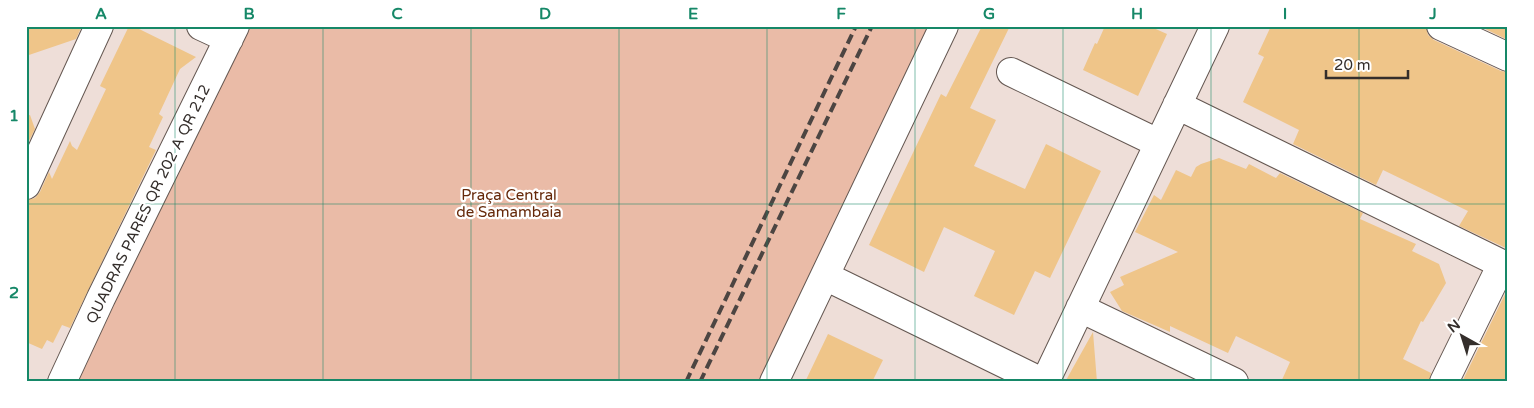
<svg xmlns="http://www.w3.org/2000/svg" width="1534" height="408" font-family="'Varela Round',sans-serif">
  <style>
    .green { fill: #eabba7 }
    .building { fill: #efc589 }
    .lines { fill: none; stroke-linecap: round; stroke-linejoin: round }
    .minor-casing { stroke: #645751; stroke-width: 30 }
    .minor { stroke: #fff; stroke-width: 28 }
    .rail { stroke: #4c4542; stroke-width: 4; stroke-dasharray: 10 5; stroke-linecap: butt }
    .grid { fill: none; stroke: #168868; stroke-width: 1; stroke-opacity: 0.55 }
    .labels { text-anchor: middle; stroke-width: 4.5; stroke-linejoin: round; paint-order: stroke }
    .park-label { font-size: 15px; fill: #652809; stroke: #fff }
    .street-label { font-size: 15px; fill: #342e2b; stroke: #fff }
    .neatline { fill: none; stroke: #168868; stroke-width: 2 }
    .grid-label { font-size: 16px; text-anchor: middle; font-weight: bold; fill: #168868 }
  </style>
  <rect width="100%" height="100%" fill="#eeded8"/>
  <!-- green -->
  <path class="green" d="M245,26h699l-169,356h-701z"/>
  <!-- building -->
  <path class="building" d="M26,26h56l-6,13 -50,17z
    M129,26h4l63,31 -16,12 -21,45 4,3 -14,30 7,3 -86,178 -8,-3 -9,18 -6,-3 -5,9 -16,-7v-142l9,-2 5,-6 9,-20 3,7 18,-38 2,5 5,4 29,-61 -6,-3z
    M982,26h28l-40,82 26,12 -22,46 51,23 21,-45 55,27 -51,107 -15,-7 -21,44 -40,-19 21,-45 -51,-24 -20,45 -55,-27 72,-151 5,3z
    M1105,26h44l18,8 -29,62 -55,-26 12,-27 2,1z
    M1271,26h155l2,9 6,5 67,31 7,1v177l-49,-23 9,-15 -85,-41 -7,15 -83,-41 6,-14 -56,-28 21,-45 -6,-3z
    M1479,26h29v14z
    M30,115l5,14 -9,18v-31z
    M1219,158l27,11 3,-5 27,14 4,-5 83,40 -3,6 56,25 -4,7 27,13 7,19 -23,39 -2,-1 -18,38 28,14 -2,9h-148l9,-20 -54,-26 -8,17 -58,-27v6l-48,-21 -12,-19 14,-7 -4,-8 58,-25 -43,-20 19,-37 7,5 15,-30 15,7 5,-10 5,-3z
    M1508,288v94h-46z
    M1093,332l4,50h-32z
    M828,334l55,26 -11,22h-67z"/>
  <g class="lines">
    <!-- minor casing -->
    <g class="minor-casing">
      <path id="minor" d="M201,26l28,13
        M1441,26l67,31
        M1011,72l147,71
        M1177,105l331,162
        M26,185l73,-159
        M825,276l217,106
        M1080,308l154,74
        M62,382l39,-84 134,-272
        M774,382l170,-356
        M1045,382l170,-356
        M1444,382l58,-118"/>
    </g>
    <!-- minor -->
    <use href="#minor" class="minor"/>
    <!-- rail -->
    <path class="rail" d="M686,382l170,-356
      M700,382l172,-356"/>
  </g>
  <!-- grid -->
  <path class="grid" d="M175,26v356M323,26v356M471,26v356M619,26v356M767,26v356M915,26v356M1063,26v356M1211,26v356M1359,26v356M26,204h1482"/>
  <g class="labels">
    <!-- park labels -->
    <g class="park-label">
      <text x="509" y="200">Praça Central<tspan x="509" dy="17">de Samambaia</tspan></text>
    </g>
    <!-- street labels -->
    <g class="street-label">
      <text transform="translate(148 204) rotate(-64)" y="5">QUADRAS PARES QR 202 A QR 212</text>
    </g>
  </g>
  <!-- border -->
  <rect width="1534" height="408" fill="none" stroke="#ffffff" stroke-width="55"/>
  <!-- north arrow -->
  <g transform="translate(1462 336) rotate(321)" stroke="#ffffff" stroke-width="4" paint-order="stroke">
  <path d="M0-4L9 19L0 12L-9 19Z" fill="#342e2b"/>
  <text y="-8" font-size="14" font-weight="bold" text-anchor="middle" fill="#342e2b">N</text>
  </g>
  <!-- scale -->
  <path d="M1326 70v8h82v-8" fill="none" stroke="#342e2b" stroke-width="2.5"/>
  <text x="1334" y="70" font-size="15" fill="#342e2b" stroke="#ffffff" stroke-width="4" paint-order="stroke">20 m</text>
  <rect x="28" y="28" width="1478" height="352" class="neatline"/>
  <g class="grid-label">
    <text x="101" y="19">A</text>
    <text x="249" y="19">B</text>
    <text x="397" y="19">C</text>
    <text x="545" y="19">D</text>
    <text x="693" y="19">E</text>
    <text x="841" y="19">F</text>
    <text x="989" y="19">G</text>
    <text x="1137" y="19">H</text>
    <text x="1285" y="19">I</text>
    <text x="1433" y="19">J</text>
    <text x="14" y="121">1</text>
    <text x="14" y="298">2</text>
  </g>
</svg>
